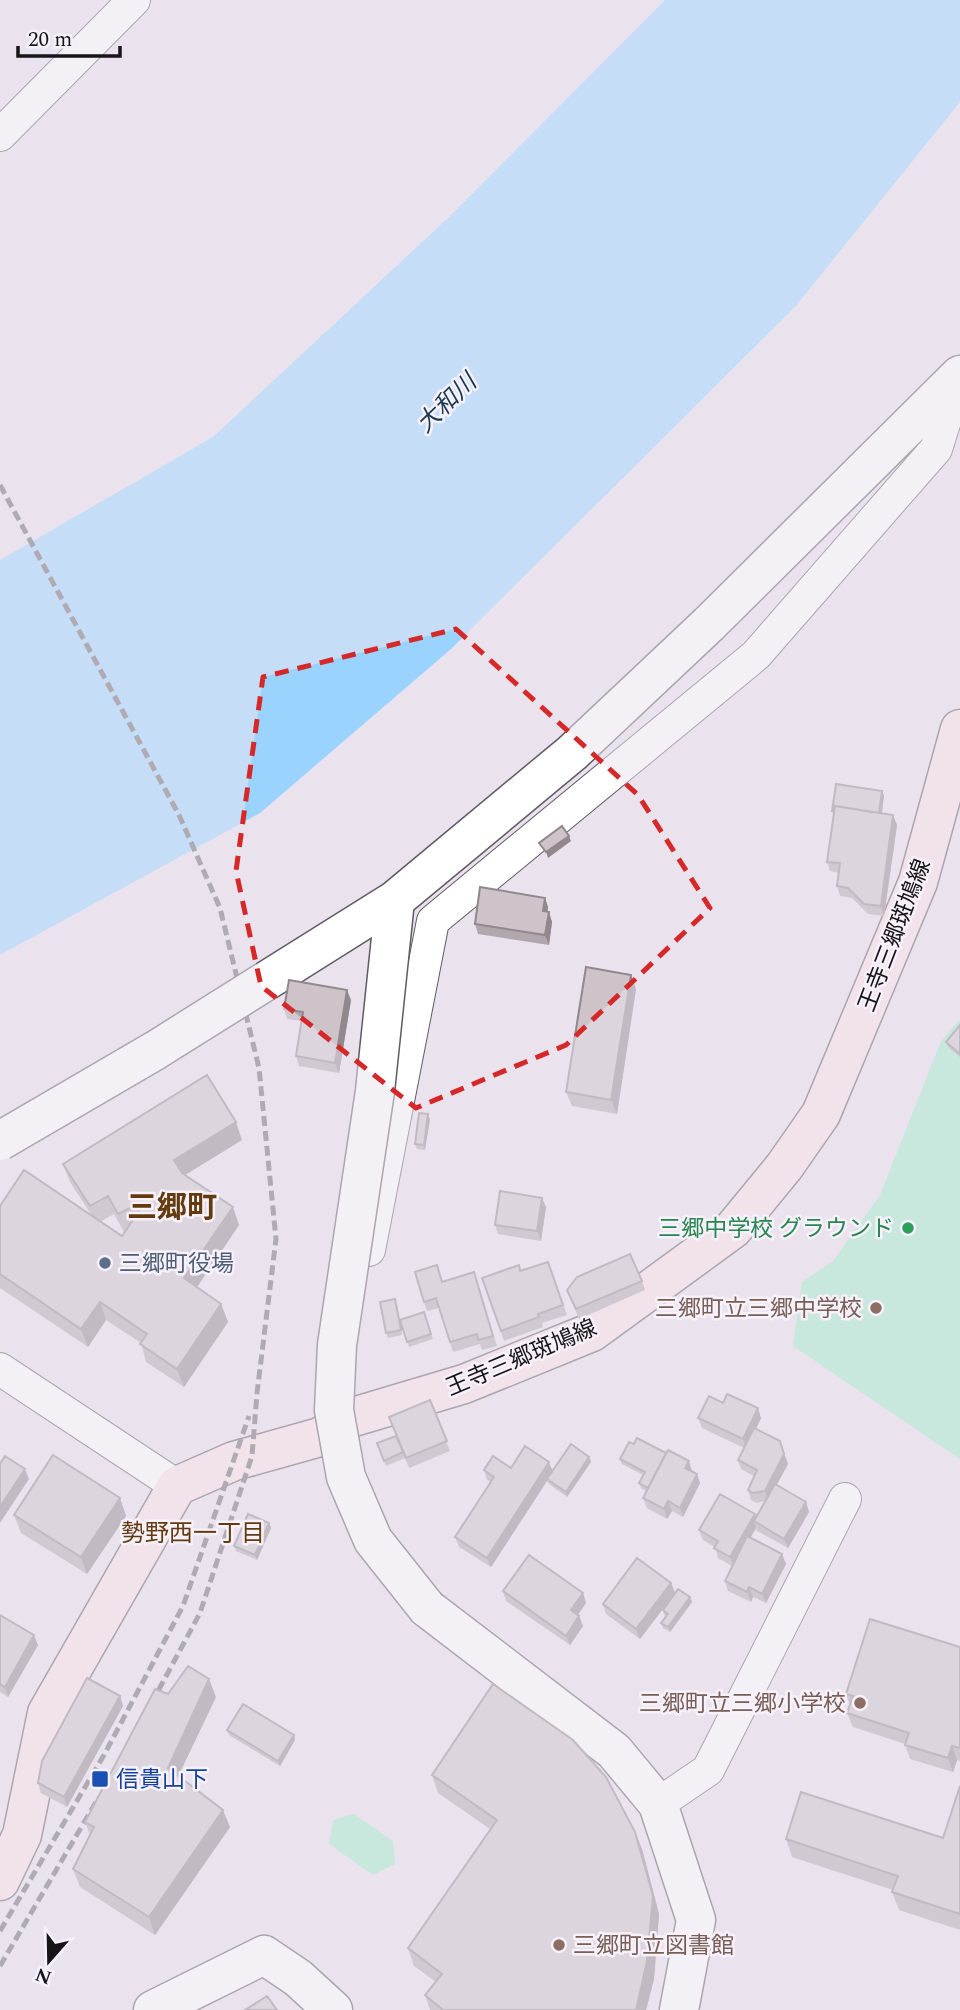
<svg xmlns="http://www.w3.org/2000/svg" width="960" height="2010" font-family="Spectral,'Noto Sans JP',serif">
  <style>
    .green { fill: #9feac7 }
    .water { fill: #9ad4fe }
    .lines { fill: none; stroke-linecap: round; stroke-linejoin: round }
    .minor-casing { stroke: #5f5a63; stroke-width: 34 }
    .tertiary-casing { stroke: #5f5a63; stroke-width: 41 }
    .secondary-casing { stroke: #5f5a63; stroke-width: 41 }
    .minor { stroke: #fff; stroke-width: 32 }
    .tertiary { stroke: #fff; stroke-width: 38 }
    .secondary { stroke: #fde1e5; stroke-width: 38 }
    .rail { stroke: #6a666c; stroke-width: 5; stroke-dasharray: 10 5; stroke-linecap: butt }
    .tertiary-bridge-casing { stroke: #5f5a63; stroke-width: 41; stroke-linecap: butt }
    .tertiary-bridge { stroke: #fff; stroke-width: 38 }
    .wall { fill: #b1a8ad; fill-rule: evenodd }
    .shaded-wall { fill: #90888d }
    .building { fill: #cec3c9; stroke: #90888d; stroke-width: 2 }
    .marked { fill: none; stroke: #d62828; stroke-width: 5; stroke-dasharray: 14 9; stroke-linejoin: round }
    .leisure-dot { fill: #2e9e5b; stroke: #f7f1fb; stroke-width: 2.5 }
    .service-dot { fill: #5c6f8a; stroke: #f7f1fb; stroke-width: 2.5 }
    .education-dot { fill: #8d6e63; stroke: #f7f1fb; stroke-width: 2.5 }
    .transit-dot { fill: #1a4fb4; stroke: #f7f1fb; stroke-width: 2.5 }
    .labels { text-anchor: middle; stroke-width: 5; stroke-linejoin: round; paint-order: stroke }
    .street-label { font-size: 23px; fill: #181519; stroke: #f7f1fb }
    .leisure-label { font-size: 23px; fill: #27864d; stroke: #f7f1fb; text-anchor: end }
    .service-label { font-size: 23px; fill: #4e5e75; stroke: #f7f1fb; text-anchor: start }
    .education-label { font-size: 23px; fill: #785e54; stroke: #f7f1fb; text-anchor: end }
    .transit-label { font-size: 23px; fill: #164399; stroke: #f7f1fb; text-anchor: start }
    .water-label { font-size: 24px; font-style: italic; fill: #19394f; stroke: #f7f1fb }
    .neighbourhood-label { font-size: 24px; fill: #633b0e; stroke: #f7f1fb }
    .district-label { font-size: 30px; font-weight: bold; fill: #633b0e; stroke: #f7f1fb }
  </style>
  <rect width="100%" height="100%" fill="#eae3ee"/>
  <!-- green -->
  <path class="green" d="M960,1019v440l-167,-113 9,-64 31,-21 47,-66 61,-154z
    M354,1814l39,27 2,23 -22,11 -44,-31 4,-24z"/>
  <!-- water -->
  <path class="water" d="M665,0h295v102l-165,205 -344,342 -191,164 -260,142v-395l213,-123 236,-220z"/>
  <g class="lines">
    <!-- minor casing -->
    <g class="minor-casing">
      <path id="minor" d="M0,135l134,-135
        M369,1250l64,-329 323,-266 180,-206 22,-70
        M0,1369l177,117
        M658,1804l50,-34 137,-271"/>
    </g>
    <!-- tertiary casing -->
    <g class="tertiary-casing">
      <path id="tertiary" d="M709,624l251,-249
        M427,1608l187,143 44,53 38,116 -17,90
        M153,2010l111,-55 34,23 35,32"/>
    </g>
    <!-- secondary casing -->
    <g class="secondary-casing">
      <path id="secondary" d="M0,1881l22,-46 25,-122 130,-227 57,-25 86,-24 30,-19 114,-34 128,-52 141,-103 51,-62 37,-53 97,-232 42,-153"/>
    </g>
    <!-- minor -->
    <use href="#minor" class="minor"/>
    <!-- tertiary -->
    <use href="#tertiary" class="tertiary"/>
    <!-- secondary -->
    <use href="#secondary" class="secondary"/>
    <!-- rail -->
    <path class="rail" d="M0,485l179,330 41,93 39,160 17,171 -19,154 -5,63 -52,157 -51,95
      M0,1931l104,-176 79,-149 66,-190
      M0,1966l99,-169"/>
    <!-- tertiary-bridge casing -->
    <g class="tertiary-bridge-casing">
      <path id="tertiary-bridge" d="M395,900l-20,191 -38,254 -3,65 12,67 27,63 54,68
        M0,1141l156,-91 239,-150 177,-147 137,-129"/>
    </g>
    <!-- tertiary-bridge -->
    <use href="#tertiary-bridge" class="tertiary-bridge"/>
  </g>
  <!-- wall -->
  <path class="wall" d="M882,791l2,5 -2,17 11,2 4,10 -13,91 -16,-2 -16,-16 -12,-2 -3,-10 2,-13 -9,-2 -3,-9 6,-47 -1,-4z
    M545,898l3,9v5l4,10 -3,23 -71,-11 -3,-10z
    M631,975l5,14 -19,125 -45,-8 -6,-14z
    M351,1000l-12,73 -40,-7 -3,-10 5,-35 -14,-2 -3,-10z
    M960,1025v32l-12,-10 -2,-5z
    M430,1119l-5,31 -8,-1 -2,-5z
    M242,1140l-57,35 54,50 -42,62 24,17 7,18 -44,65 -38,-25 -5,-19 -35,-23 -18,27 -88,-59v-82l92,10 -22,-34 -7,-18zM114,1214l10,18h1l-3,4 -22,-14z
    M546,1207l-5,34 -43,-7 -3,-9z
    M548,1262l19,53 -25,8 1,4 -39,14 -22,-63 38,-7z
    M474,1272l23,74 -15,4 -2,-6 -27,8 -14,-44 -12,3 -3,-9 18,-20z
    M642,1281l3,9 -66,29 -12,-29z
    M397,1304l5,31 -14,3 -2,-5z
    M424,1312l9,27 -24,8 -9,-27z
    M430,1400l20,51 -41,17 -4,-10 -19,8 -9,-23 19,-7z
    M723,1403l38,15 -5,11 32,35 -12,21 30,17 3,10 -21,36 -31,-17 -1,-3 -6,10 32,16 4,10 -20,39 -13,-6 -2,5 -23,-11 -3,-10 7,-15 -14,-8 -3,-11 -12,-7 -4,-10 56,-16 1,3 9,-16 -8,2 -6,-3 -3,-10 6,-14 -13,-7 -3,-9 6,-12 -42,-20 -4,-10z
    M589,1457l2,5 -24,35 -18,-13 -2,-4 -56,87 -32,-20 -4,-10 36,-55 -4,-2 -3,-10 27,-2 41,3z
    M620,1459l72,12 8,12 -17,34 -11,-6 -5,8 -20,-11 -4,-10 3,-7 -5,-3 -2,-5 4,-8 -21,-11z
    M120,1498l6,18 -39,58 -66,-41 -7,-18z
    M269,1523l2,5 -14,32 -21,-9 -2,-5z
    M671,1583l4,10 -35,46 -34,-25 -3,-10z
    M503,1591l80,2 3,10 -8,12 5,11 -13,19 -64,-44z
    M690,1597l2,5 -22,30 -7,-4 -2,-5 5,-7 -2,-1 -1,-5z
    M0,1615l38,30 -30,52 -8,-5z
    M960,1647v114l-3,-1 -4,12 -43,-13 -5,-15 -52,-17 -6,-14 3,-8 -4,-11z
    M168,1694l48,3 -38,79 52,51 -75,108 -75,-48 -7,-18 17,-34 -5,-13z
    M120,1696l3,10 -56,101 -26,-14 -3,-10z
    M227,1730l67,5 1,5 -15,26 -51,-31z
    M432,1775l203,57 7,17 17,65 -5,65 -8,31h-216l-5,-15 11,-13 -22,-16 -6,-18 82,-119 -52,-36z
    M960,1786v144l-61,-20 -7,-18 1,-2 -101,-33 -6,-18 157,-1z"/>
  <!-- shaded-wall -->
  <path class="shaded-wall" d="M882,791l2,5 -4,26 -1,-5z
    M893,815l4,10 -13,91 -3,-10z
    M569,836l2,5 -23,17 -2,-6z
    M545,898l3,9 -2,14 -3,-10z
    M549,912l3,10 -3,23 -4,-10z
    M631,975l5,14 -19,125 -6,-14z
    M347,990l4,10 -12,73 -4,-10z
    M428,1114l2,5 -5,31 -1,-5z
    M236,1122l6,18 -62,38 -6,-18z
    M542,1198l4,9 -5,34 -4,-10z
    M233,1207l6,18 -48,71 -7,-18z
    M100,1302l6,18 -18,27 -7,-18z
    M221,1304l7,18 -44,65 -7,-18z
    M758,1408l3,10 -15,31 -3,-10z
    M780,1441l8,23 -20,37 -3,-10z
    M589,1457l2,5 -24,35 -1,-5z
    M689,1461l3,10 -7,-3z
    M549,1462l4,10 -62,95 -4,-9z
    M25,1469l4,10 -29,44v-16z
    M697,1474l3,9 -17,34 -3,-9z
    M120,1498l6,18 -39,58 -6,-17z
    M668,1501l4,10 -5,8 -3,-10z
    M806,1502l3,10 -21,36 -4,-9z
    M755,1514l3,10 -4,-3 2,7 -22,38 -4,-9z
    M269,1523l2,5 -14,32 -2,-5z
    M782,1554l4,10 -20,39 -4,-9z
    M671,1583l4,10 -35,46 -4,-10z
    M749,1587l4,10 -2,5 -4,-10z
    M583,1593l3,10 -12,17 -3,-10z
    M690,1597l2,5 -22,30 -2,-5z
    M579,1616l4,10 -13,19 -4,-9z
    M34,1635l4,10 -30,52 -3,-10z
    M209,1679l7,18 -42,88 -6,-17z
    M120,1696l3,10 -56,101 -3,-10z
    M294,1735l1,5 -15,26 -2,-5z
    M952,1746l5,14 -4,12 -5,-14z
    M223,1810l7,17 -75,108 -6,-18z
    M635,1832l7,17 17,65 -5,65 -8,31h-10z"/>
  <!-- building -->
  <path class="building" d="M836,784l46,7 -3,22 -44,-7 -1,5h-2z
    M835,806l58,9 -12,91 -17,-2 -16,-16 -11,-2 3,-23 -13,-1z
    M562,826l7,10 -23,16 -7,-9z
    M480,887l65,11 -2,13 6,1 -4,23 -70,-11z
    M586,967l45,8 -20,125 -45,-8z
    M289,980l58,10 -12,73 -39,-7 7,-44 -19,-3z
    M960,1025v29l-14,-12z
    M207,1075l29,47 -62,38 8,13 51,34 -49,71 37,26 -44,65 -37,-25 7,-10 -47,-32 -19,27 -81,-55v-68l24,-36 98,66 17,-25 -3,-6 -18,9 -10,-18 -18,10 -27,-42z
    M419,1113l9,1 -4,31 -9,-1z
    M500,1191l42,7 -5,33 -42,-6z
    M630,1254l12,27 -66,28 -9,-19 10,-13z
    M548,1262l15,43 -25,9 1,3 -38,14 -19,-53 37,-13 1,6z
    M437,1265l5,17 32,-10 19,64 -15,4 -1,-6 -27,8 -14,-44 -12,4 -9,-30z
    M395,1299l6,31 -15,3 -6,-31z
    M424,1312l7,22 -24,8 -7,-22z
    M727,1394l31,14 -15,31 -45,-21 11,-22 14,7z
    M430,1400l17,41 -41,17 -17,-41z
    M754,1428l26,13 4,13 -19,37 -12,2 -5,-3 9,-20 -19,-10z
    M396,1436l7,16 -19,9 -7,-18z
    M637,1438l29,15 -18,35 -9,-5 6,-11 -25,-13 9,-17 5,2z
    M571,1444l18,13 -23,35 -19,-13z
    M525,1446l24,16 -62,96 -32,-21 39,-60 -10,-7 9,-14 18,12z
    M668,1450l21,11 -4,7 12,6 -17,34 -12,-7 -4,8 -21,-11z
    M53,1455l67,43 -39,59 -67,-42z
    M5,1456l20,13 -25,38v-43z
    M775,1484l31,18 -22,37 -30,-18z
    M720,1494l35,20 -25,43 -16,-9 4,-7 -19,-11z
    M248,1514l21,9 -14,32 -21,-9z
    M747,1536l35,18 -20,40 -13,-7 -2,5 -22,-11z
    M529,1555l54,38 -12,17 8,6 -13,20 -63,-45z
    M637,1558l34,25 -35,46 -33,-25z
    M678,1589l12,8 -22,30 -7,-4 7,-9 -5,-4z
    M0,1615l34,20 -29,52 -5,-3z
    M870,1619l90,28v101l-8,-2 -4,12 -43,-13 4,-12 -62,-20 6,-17 -7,-2z
    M188,1666l21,13 -41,89 55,42 -74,107 -76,-48 21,-42 -9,-5 70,-133 13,5z
    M87,1678l33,18 -56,101 -26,-14 4,-22z
    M493,1684l80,56 33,37 29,55 18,64 -6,65 -11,49h-193l-18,-15 17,-21 -34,-26 89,-128 -65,-45z
    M243,1704l51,31 -16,26 -51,-31z
    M960,1786v128l-68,-22 6,-16 -112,-37 15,-47 142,46z
    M267,1996l10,14h-32z"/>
  <!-- marked area -->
  <path d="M0 0H960V2010H0ZM456,629l182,166 72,113 -144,137 -150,63 -155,-122 -25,-115 27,-194z" fill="#eae3ee" fill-opacity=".55" fill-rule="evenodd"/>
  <path class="marked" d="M456,629l182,166 72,113 -144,137 -150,63 -155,-122 -25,-115 27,-194z"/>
  <!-- markers -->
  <circle class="leisure-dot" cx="908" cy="1228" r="7"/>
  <circle class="service-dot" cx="105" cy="1263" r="7"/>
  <g class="education-dot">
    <circle cx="876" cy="1308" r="7"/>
    <circle cx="860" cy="1703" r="7"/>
    <circle cx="559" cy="1945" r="7"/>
  </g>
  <rect class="transit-dot" x="91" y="1770" width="18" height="18" rx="3.5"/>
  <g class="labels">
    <!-- street labels -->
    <g class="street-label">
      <text transform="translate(894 935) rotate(-69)" y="8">王寺三郷斑鳩線</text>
      <text transform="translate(521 1357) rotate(-23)" y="8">王寺三郷斑鳩線</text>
    </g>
    <!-- leisure labels -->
    <g class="leisure-label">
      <text x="894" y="1236">三郷中学校 グラウンド</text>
    </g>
    <!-- service labels -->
    <g class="service-label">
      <text x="119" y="1271">三郷町役場</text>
    </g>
    <!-- education labels -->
    <g class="education-label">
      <text x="862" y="1316">三郷町立三郷中学校</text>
      <text x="846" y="1711">三郷町立三郷小学校</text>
      <text x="573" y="1953" text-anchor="start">三郷町立図書館</text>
    </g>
    <!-- transit labels -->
    <g class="transit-label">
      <text x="116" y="1787">信貴山下</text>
    </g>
    <!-- water labels -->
    <g class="water-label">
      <text transform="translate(446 403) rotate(-44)" y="8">大和川</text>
    </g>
    <!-- neighbourhood labels -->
    <g class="neighbourhood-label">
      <text x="193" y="1541">勢野西一丁目</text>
    </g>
    <!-- district labels -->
    <g class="district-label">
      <text x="172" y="1217">三郷町</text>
    </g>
  </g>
  <!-- north arrow -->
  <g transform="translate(49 1961) rotate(200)" stroke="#f7f1fb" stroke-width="5" paint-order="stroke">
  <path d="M0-5L12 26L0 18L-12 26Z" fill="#181519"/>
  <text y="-10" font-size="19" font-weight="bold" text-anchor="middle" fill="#181519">N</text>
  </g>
  <!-- scale -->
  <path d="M18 46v10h102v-10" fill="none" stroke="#181519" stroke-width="3.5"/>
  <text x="28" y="46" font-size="21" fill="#181519" stroke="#f7f1fb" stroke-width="5" paint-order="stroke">20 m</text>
</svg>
